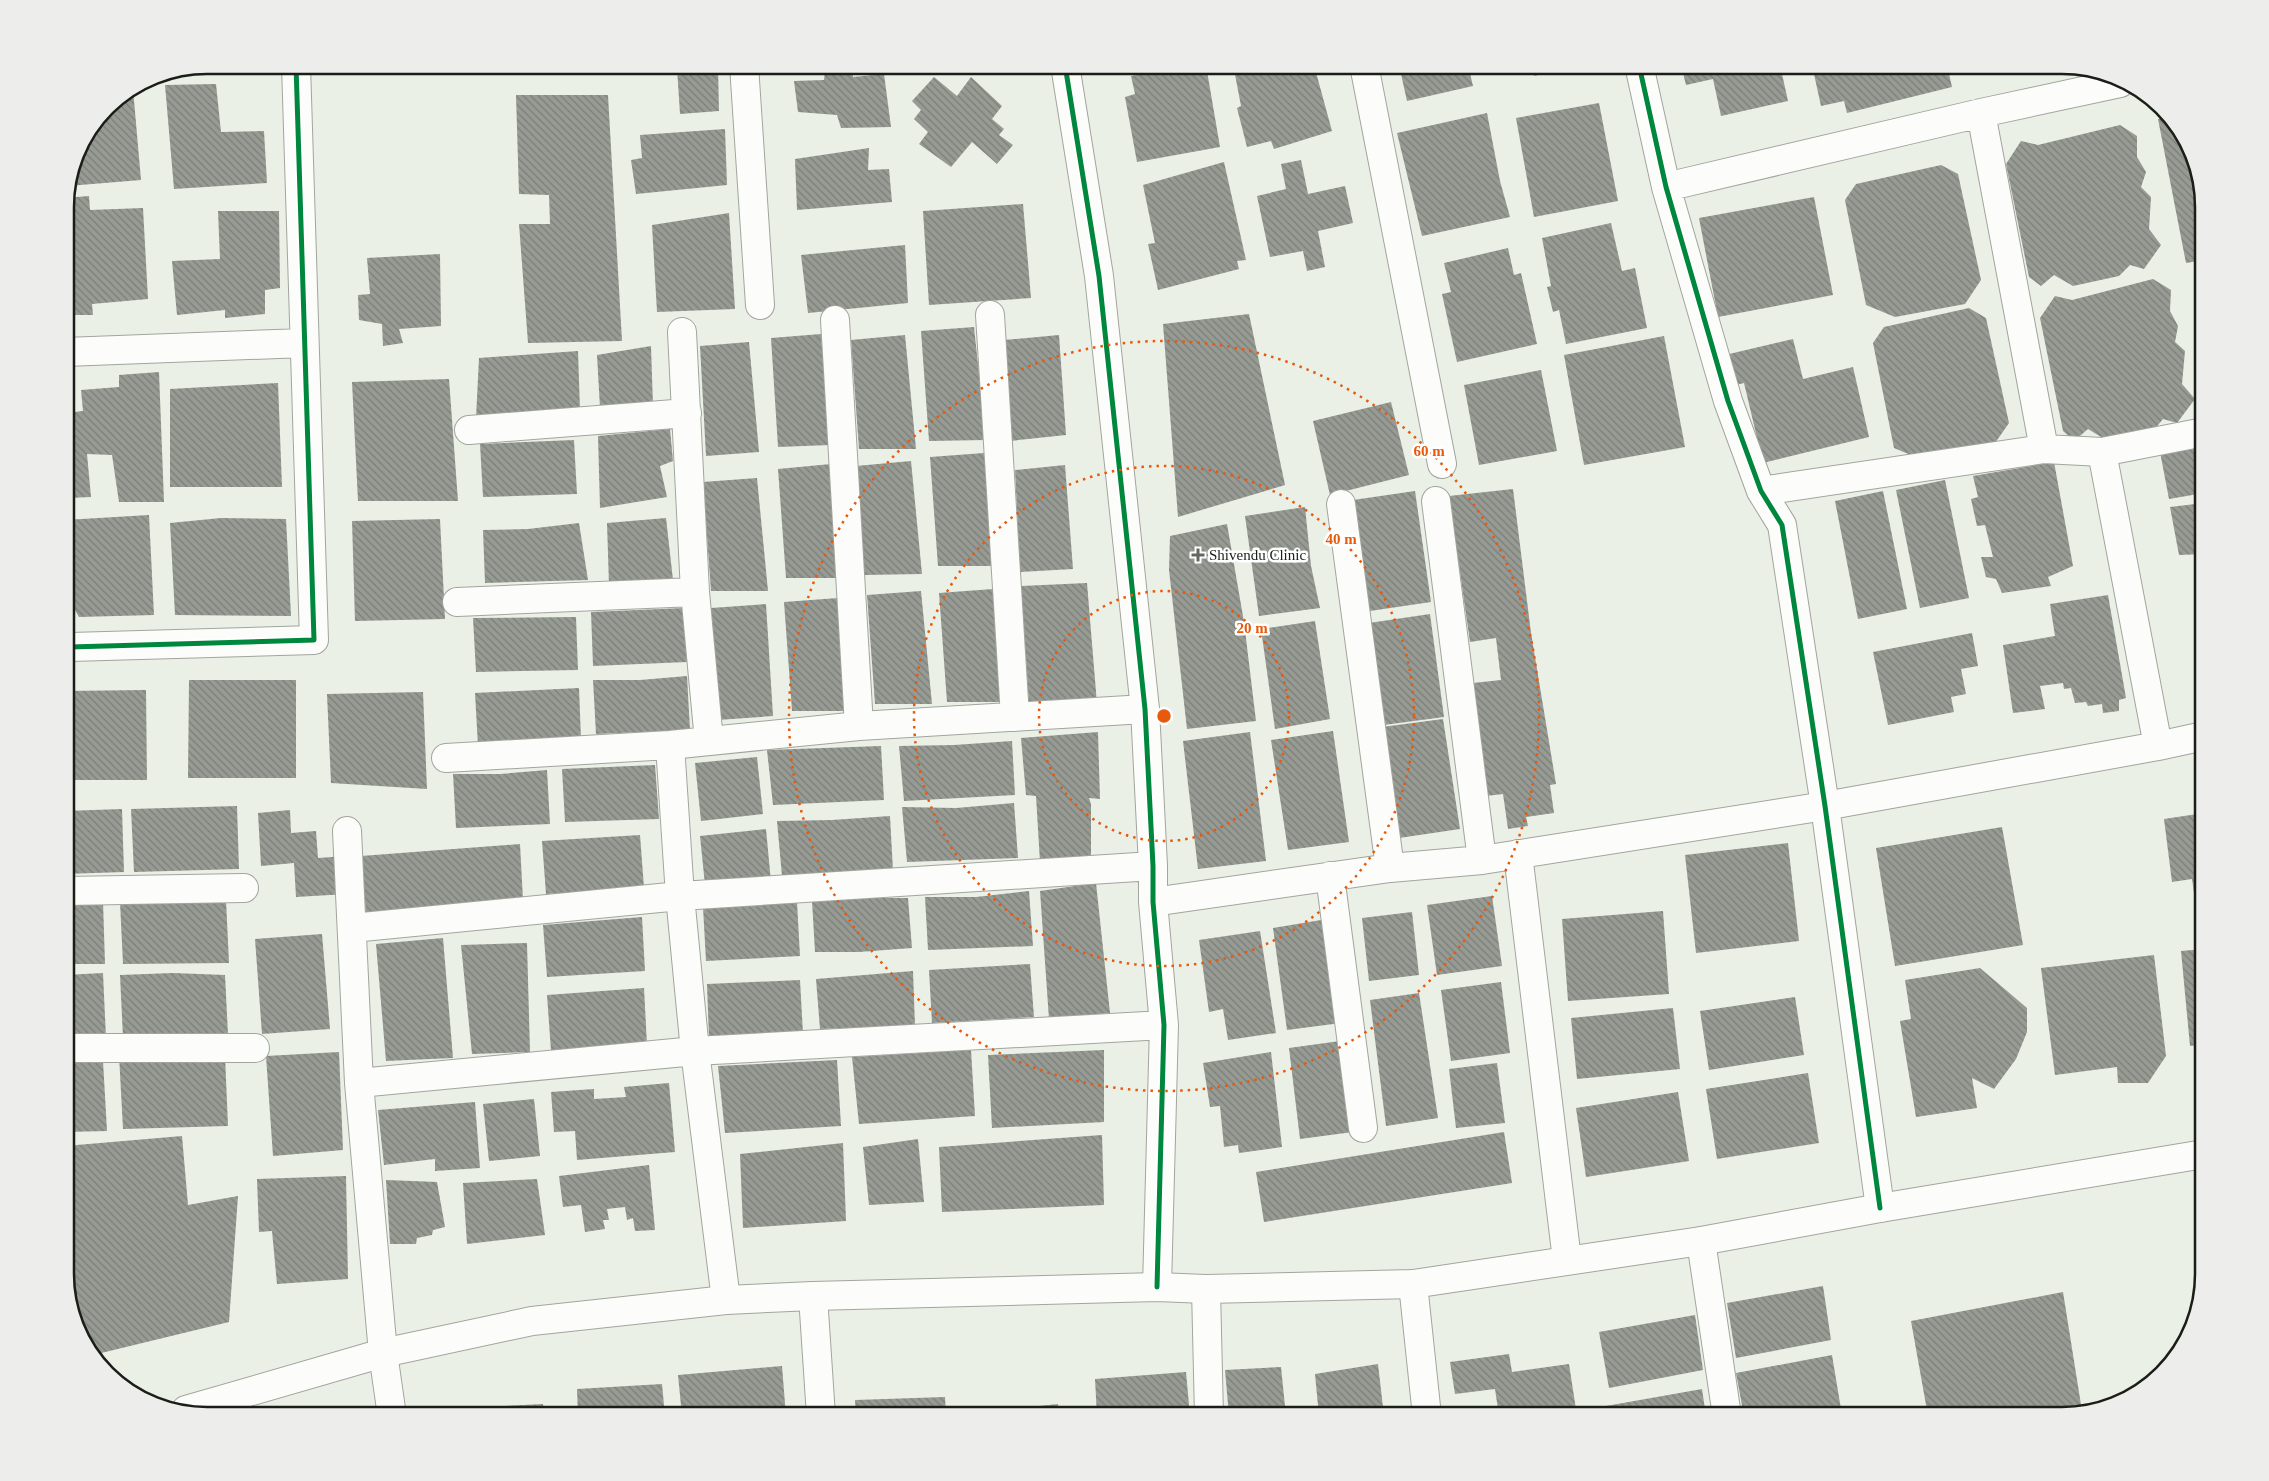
<svg xmlns="http://www.w3.org/2000/svg" width="2269" height="1481" font-family="Georgia,serif">
  <style>
    .building { fill: url(#building-back-hatch) }
    .lines { fill: none; stroke-linecap: round; stroke-linejoin: round }
    .minor-casing { stroke: #a1a59d; stroke-width: 30 }
    .major-casing { stroke: #a1a59d; stroke-width: 30 }
    .minor { stroke: #fcfdfb; stroke-width: 28 }
    .major { stroke: #fcfdfb; stroke-width: 28 }
    .cycleway-casing { stroke: #fff; stroke-width: 8 }
    .cycleway { stroke: #00873e; stroke-width: 5 }
    .ring { fill: none; stroke: #e8590c; stroke-width: 2.5; stroke-dasharray: 2.5 5 }
    .poi-dot { fill: #63685f; stroke: #fff; stroke-width: 2 }
    .labels { text-anchor: middle; stroke-width: 5; stroke-linejoin: round; paint-order: stroke }
    .poi-label { font-size: 15px; fill: #1a1e17; stroke: #fff; text-anchor: start }
    .rim { fill: none; stroke: #1a1e17; stroke-width: 2.5 }
    .centre { fill: #e8590c; stroke: #fff; stroke-width: 2.5 }
    .ring-label { font-size: 15px; text-anchor: middle; font-weight: bold; fill: #e8590c; stroke: #fff; stroke-width: 5; stroke-linejoin: round; paint-order: stroke }
  </style>
  <defs>
    <pattern id="building-back-hatch" width="6" height="6" patternUnits="userSpaceOnUse" patternTransform="scale(1.25)"><rect width="6" height="6" fill="#979b94"/><path d="M-1 5l2 2M0 0l6 6M5-1l2 2" fill="none" stroke="#7a7e78"/></pattern>
  </defs>
  <rect width="100%" height="100%" fill="#ebf0e6"/>
  <!-- building -->
  <path class="building" d="M1193,65h13l14,82 -83,15 -12,-65 10,-3 -4,-18z
    M1250,65h64l18,66 -58,18 -3,-8 -24,6 -10,-39 4,-2 -7,-37z
    M1399,65h69l5,21 -66,15z
    M1511,65h58v3l-35,8 -2,-10 -20,4z
    M1681,65h99l8,36 -67,15 -8,-37 -27,6z
    M1812,65h135l5,22 -105,26 -3,-12 -23,5z
    M718,67l1,44 -39,3 -3,-46z
    M853,69v8l31,-3 7,53 -50,1 -4,-13 -39,-3 -4,-31 30,-1 1,-10z
    M934,77l23,19 14,-19 31,29 -10,13 12,10 -5,6 14,10 -16,19 -25,-22 -21,25 -32,-23 9,-12 -14,-13 7,-9 -9,-9z
    M216,84l5,48 43,-1 3,52 -93,6 -9,-104z
    M133,89l8,91 -73,6 8,-34 31,-46z
    M516,95h92l14,246 -94,2 -9,-119h31l-1,-29 -30,-1z
    M1599,103l19,98 -84,16 -18,-99z
    M1487,113l13,68 10,36 -88,19 -25,-103z
    M2167,117l18,19 19,71v53l-18,3 -28,-144z
    M2120,125l17,11v21l9,15 -5,15 10,10 -2,32 12,16 -17,24 -14,-4 -11,11 -46,10 -19,-11 -13,11 -12,-9 -23,-113 15,-23 17,4z
    M725,129l2,56 -91,9 -5,-34 11,-2 -2,-23z
    M869,148l-1,22 21,-1 3,33 -95,8 -2,-51z
    M1301,160l7,34 37,-8 8,37 -35,8 7,36 -18,4 -4,-20 -33,6 -13,-61 29,-7 -5,-25z
    M1224,162l22,98 -9,1 2,8 -81,21 -10,-46 7,-1 -12,-58z
    M1941,165l17,9 23,106 -16,24 -70,13 -29,-12 -21,-105 11,-16z
    M89,196l1,14 53,-2 5,91 -56,5 1,11h-28v-117z
    M1814,197l19,98 -115,22 -19,-99z
    M1023,204l8,94 -102,7 -6,-94z
    M218,211h61l1,77 -15,2v24l-40,4v-8l-48,5 -5,-54 48,-2z
    M729,213l6,96 -78,3 -5,-87z
    M1611,223l11,48 13,-3 12,60 -81,16 -7,-34 -6,2 -6,-25 4,-1 -9,-48z
    M905,245l3,58 -100,10 -7,-58z
    M1508,248l6,27 7,-2 16,71 -80,18 -15,-68 9,-2 -7,-29z
    M440,254l1,72 -42,3 4,14 -20,3 -1,-22 -23,-4 -1,-25 12,-1 -3,-36z
    M2153,279l18,11 -1,21 8,15 -3,16 10,9 -3,33 13,15 -18,24 -14,-4 -10,12 -47,9 -18,-11 -14,12 -11,-10 -23,-113 15,-22 17,4z
    M2204,286v29l-8,1 -2,-27z
    M1969,308l17,10 23,105 -16,23 -70,14 -29,-12 -21,-105 11,-16z
    M1249,314l36,171 -107,32 -15,-193z
    M974,327l12,113 -57,1 -8,-110z
    M821,334l9,111 -52,2 -7,-109z
    M905,335l11,114h-57l-8,-109z
    M1059,335l7,100 -56,6 -6,-101z
    M1664,336l21,111 -101,18 -20,-110z
    M1793,339l10,40 50,-12 16,70 -106,26 -19,-80 -13,3 -6,-31z
    M749,342l10,110 -53,4 -6,-110z
    M651,346l2,60 -53,2 -3,-53z
    M578,351l2,59 -104,8 3,-60z
    M1541,370l16,81 -78,14 -15,-80z
    M159,372l5,130h-45l-7,-47 -25,-1 4,43 -23,1 -3,-15v-70l18,-2 -2,-21 38,-3v-12z
    M449,379l9,122h-100l-6,-119z
    M278,383l4,104h-112v-98z
    M1391,402l18,73 -79,20 -17,-74z
    M670,429l3,32 -13,5 7,31 -67,11 -2,-72z
    M574,440l3,54 -94,3 -3,-53z
    M2204,443v50l-35,6 -9,-47z
    M984,453l10,113h-56l-8,-109z
    M911,461l11,113 -58,1 -8,-109z
    M2054,462l19,104 -25,11 3,9 -49,7 -6,-14 -10,-2 -5,-20h12l-8,-32 -8,1 -6,-27 7,-2 -5,-21z
    M831,464l12,114h-57l-8,-109z
    M1065,465l8,104 -53,3 -5,-102z
    M757,478l11,113h-57l-8,-109z
    M1945,480l24,118 -49,10 -24,-118z
    M1513,489l18,144 25,151 -6,1 4,28 -28,4 2,9 -20,3 -5,-35 -17,2 -13,-113 28,-3 -5,-42 -26,4 -21,-146z
    M1415,491l16,111 -61,9 -17,-111z
    M1883,491l24,118 -49,10 -23,-118z
    M2204,503v51l-25,1 -9,-48z
    M1305,507l6,59 9,42 -61,8 -14,-100z
    M149,515l5,100 -75,2 -14,-24v-73z
    M221,518l65,1 5,97 -116,-1 -5,-92z
    M666,518l7,62 -64,5 -2,-62z
    M440,519l5,100 -90,2 -3,-100z
    M579,523l9,57 -103,3 -2,-53 45,-1z
    M1227,524l17,98 12,99 -69,8 -18,-159 1,-34z
    M1087,583l10,121 -68,1 -8,-119z
    M993,589l11,113h-57l-8,-109z
    M921,591l11,113h-57l-8,-109z
    M2108,595l18,103 -7,2v11l-16,2 -1,-9 -14,2 -2,-4 -11,1 -4,-15 -7,1 -1,-6 -23,3 5,23 -32,4 -10,-68 52,-9 -5,-32z
    M838,598l10,113h-56l-8,-109z
    M766,604l7,112 -55,4 -7,-112z
    M684,608l3,54 -94,4 -2,-54z
    M1430,614l14,103 -60,8 -15,-102z
    M576,617l2,53 -102,2 -3,-54z
    M1315,621l15,98 -55,10 -14,-100z
    M1972,633l6,33 -17,3 5,25 -15,3 3,15 -66,13 -15,-73z
    M687,676l3,54 -94,4 -3,-54h47z
    M189,680h107v98h-108z
    M579,688l2,51 -103,7 -3,-53z
    M146,690l1,90h-82v-89z
    M423,692l4,97 -96,-6 -4,-89z
    M1443,719l17,110 -61,9 -17,-111z
    M1333,731l16,111 -61,8 -17,-110z
    M1098,732l2,67 -11,-1 2,6v54l-51,4 -4,-66 -10,-1 -5,-57z
    M1250,732l16,129 -68,8 -15,-128z
    M1012,741l3,54 -111,6 -5,-55 55,-1z
    M881,746l3,54 -111,5 -6,-55z
    M757,757l6,57 -62,7 -6,-58z
    M655,765l4,54 -94,3 -3,-53z
    M547,770l3,54 -94,4 -3,-54h47z
    M1014,803l4,55 -111,4 -5,-55 54,1z
    M237,806l2,63 -105,3 -3,-63z
    M122,809l2,63 -59,2v-63z
    M290,810l1,23 25,-2 2,27 27,-2 2,38 -51,3 -2,-34 -33,3 -3,-53z
    M2204,813v107l-6,1 -6,-42 -20,3 -8,-63z
    M890,816l3,55 -111,5 -5,-55 55,-1z
    M2002,827l21,118 -128,21 -19,-118z
    M766,829l5,53 -66,3 -5,-49z
    M640,835l4,53 -98,6 -4,-53z
    M1788,843l11,98 -103,12 -11,-98z
    M520,844l3,56 -157,14 -5,-58z
    M1096,883l14,130 -61,6 -9,-128z
    M1029,891l4,55 -105,4 -3,-53h51z
    M1492,896l10,70 -65,9 -10,-70z
    M855,898h53l4,50 -53,4h-44l-3,-51z
    M226,900l3,63 -106,1 -3,-62z
    M103,901l2,63h-40v-62z
    M797,902l3,54 -94,5 -3,-54z
    M1663,911l6,83 -101,7 -6,-82z
    M1412,912l7,63 -50,6 -7,-63z
    M642,917l3,54 -98,6 -4,-52z
    M1327,919l14,104 -54,7 -14,-102z
    M1260,931l16,102 -48,7 -5,-31 -14,3 -10,-72z
    M322,934l8,95 -68,5 -7,-95z
    M443,938l10,120 -67,3 -10,-117z
    M527,943l3,109 -58,2 -11,-109z
    M2204,949v95l-14,2 -9,-95z
    M2154,955l12,101 -18,27h-30l-1,-16 -62,8 -14,-107z
    M1030,964l4,53 -102,6 -3,-53z
    M1980,968l47,40v24l-11,27 -22,30 -22,-11 5,30 -61,9 -16,-96 11,-2 -6,-39z
    M913,971l2,55 -95,3 -4,-50z
    M103,973l3,65 -41,1v-64z
    M173,973l52,2 3,60 -105,3 -3,-63z
    M800,980l3,54 -94,4 -2,-54z
    M1501,982l9,71 -59,8 -10,-71z
    M644,988l3,57 -96,6 -4,-56z
    M1419,993l19,125 -52,8 -16,-126z
    M1795,997l9,58 -95,15 -9,-59z
    M1673,1008l7,61 -103,10 -6,-61z
    M1340,1041l13,91 -53,7 -11,-91z
    M971,1050l4,66 -116,8 -7,-67z
    M1104,1050v72l-112,6 -4,-73z
    M339,1052l4,98 -70,6 -7,-100z
    M1271,1052l11,95 -43,6 -1,-8 -14,2 -4,-41 -10,1 -7,-44z
    M119,1055l106,1 3,70 -105,3z
    M837,1060l4,66 -116,7 -7,-67z
    M65,1061h38l4,70 -42,1z
    M1497,1063l8,60 -49,5 -7,-59z
    M1808,1073l11,70 -102,16 -11,-70z
    M669,1083l6,69 -98,8 -2,-29 -21,1 -3,-40 43,-3v10l32,-2 -2,-10z
    M1678,1092l11,69 -103,16 -10,-69z
    M534,1099l6,57 -51,5 -6,-57z
    M475,1102l5,66 -45,3v-12l-51,6 -6,-55z
    M1504,1132l8,51 -248,39 -8,-50z
    M1102,1135l2,70 -162,7 -3,-65z
    M182,1136l6,69 50,-9 -9,126 -136,33 -9,-10 -19,-62v-137z
    M918,1139l6,63 -55,3 -6,-58z
    M843,1143l3,78 -103,7 -3,-74z
    M649,1165l6,65 -20,1 -2,-13 -6,2 -2,-13 -18,2 2,11h-6l2,9 -20,3 -4,-27 -18,2 -4,-31z
    M346,1176l2,103 -71,5 -5,-53 -13,1 -2,-53z
    M537,1179l8,56 -78,9 -4,-61z
    M386,1180l51,2 8,45 -12,3 -1,5 -15,3 -1,6h-26z
    M1823,1286l8,54 -95,18 -9,-55z
    M2063,1292l19,119 -20,5h-134l-17,-95z
    M1695,1315l8,55 -94,18 -10,-56z
    M1509,1354l3,18 57,-8 8,52h-78l-4,-27 -40,5 -5,-32z
    M1832,1355l9,54 -33,7h-64l-8,-43z
    M1378,1364l6,52h-65l-4,-42z
    M782,1366l4,50h-104l-4,-41z
    M1281,1367l5,49h-57l-4,-46z
    M1186,1372l4,44h-93l-2,-37z
    M662,1384l3,32h-87l-1,-27z
    M1702,1389l4,27h-99l-1,-10z
    M945,1397l1,19h-90l-1,-16z
    M543,1404l1,12h-89l8,-8z
    M1058,1404l1,12h-75v-4z"/>
  <g class="lines">
    <!-- minor casing -->
    <g class="minor-casing">
      <path id="minor" d="M744,65l16,240
        M1065,65l34,211 46,433 8,157v36l11,123 -7,262
        M1364,65l78,399
        M1639,65l27,122 62,214 33,90 21,34 43,281 55,402
        M1981,113l63,336
        M1666,187l315,-74 139,-30
        M990,315l25,402
        M835,320l24,406
        M682,332l13,260 14,149
        M65,352l239,-9
        M469,430l218,-17
        M2102,452l56,294
        M1761,491l283,-42 58,3 102,-20
        M1436,501l46,359
        M1341,504l49,364
        M457,602l238,-10
        M70,647l244,-7 -18,-575
        M670,745l10,151 15,155 31,249
        M446,758l224,-13 189,-19 286,-17
        M347,831l12,252 24,270 9,63
        M1518,854l49,406
        M1330,876l33,252
        M65,891l179,-3
        M1153,902l237,-34 92,-8 343,-54 333,-60 46,-10
        M352,928l328,-32 473,-30
        M65,1048h190
        M359,1083l336,-32 469,-26
        M1701,1241l26,175
        M1413,1284l14,132
        M1206,1289l3,127
        M813,1296l8,120"/>
    </g>
    <!-- major casing -->
    <g class="major-casing">
      <path id="major" d="M186,1410l197,-57 149,-32 194,-21 87,-4 344,-9 49,2 207,-5 288,-43 179,-33 324,-54"/>
    </g>
    <!-- minor -->
    <use href="#minor" class="minor"/>
    <!-- major -->
    <use href="#major" class="major"/>
    <!-- cycleway casing -->
    <g class="cycleway-casing">
      <path id="cycleway" d="M1065,65l34,211 46,433 8,157v36l11,123 -7,262
        M1639,65l27,122 62,214 33,90 21,34 43,281 55,402
        M70,647l244,-7 -18,-575"/>
    </g>
    <!-- cycleway -->
    <use href="#cycleway" class="cycleway"/>
  </g>
  <!-- distance rings -->
  <g class="ring">
    <circle cx="1164" cy="716" r="125"/>
    <circle cx="1164" cy="716" r="250"/>
    <circle cx="1164" cy="716" r="375"/>
  </g>
  <!-- markers -->
  <path class="poi-dot" d="M1195.5 547.5h5v5h5v5h-5v5h-5v-5h-5v-5h5z"/>
  <g class="labels">
    <!-- poi labels -->
    <g class="poi-label">
      <text x="1209" y="560">Shivendu Clinic</text>
    </g>
  </g>
  <!-- crop -->
  <path d="M0 0H2269V1481H0ZM207 74H2062A133 133 0 0 1 2195 207V1274A133 133 0 0 1 2062 1407H207A133 133 0 0 1 74 1274V207A133 133 0 0 1 207 74Z" fill="#ededec" fill-rule="evenodd"/>
  <path class="rim" d="M207 74H2062A133 133 0 0 1 2195 207V1274A133 133 0 0 1 2062 1407H207A133 133 0 0 1 74 1274V207A133 133 0 0 1 207 74Z"/>
  <circle cx="1164" cy="716" r="8" class="centre"/>
  <g class="ring-label">
    <text x="1429" y="456">60 m</text>
    <text x="1341" y="544">40 m</text>
    <text x="1252" y="633">20 m</text>
  </g>
</svg>
